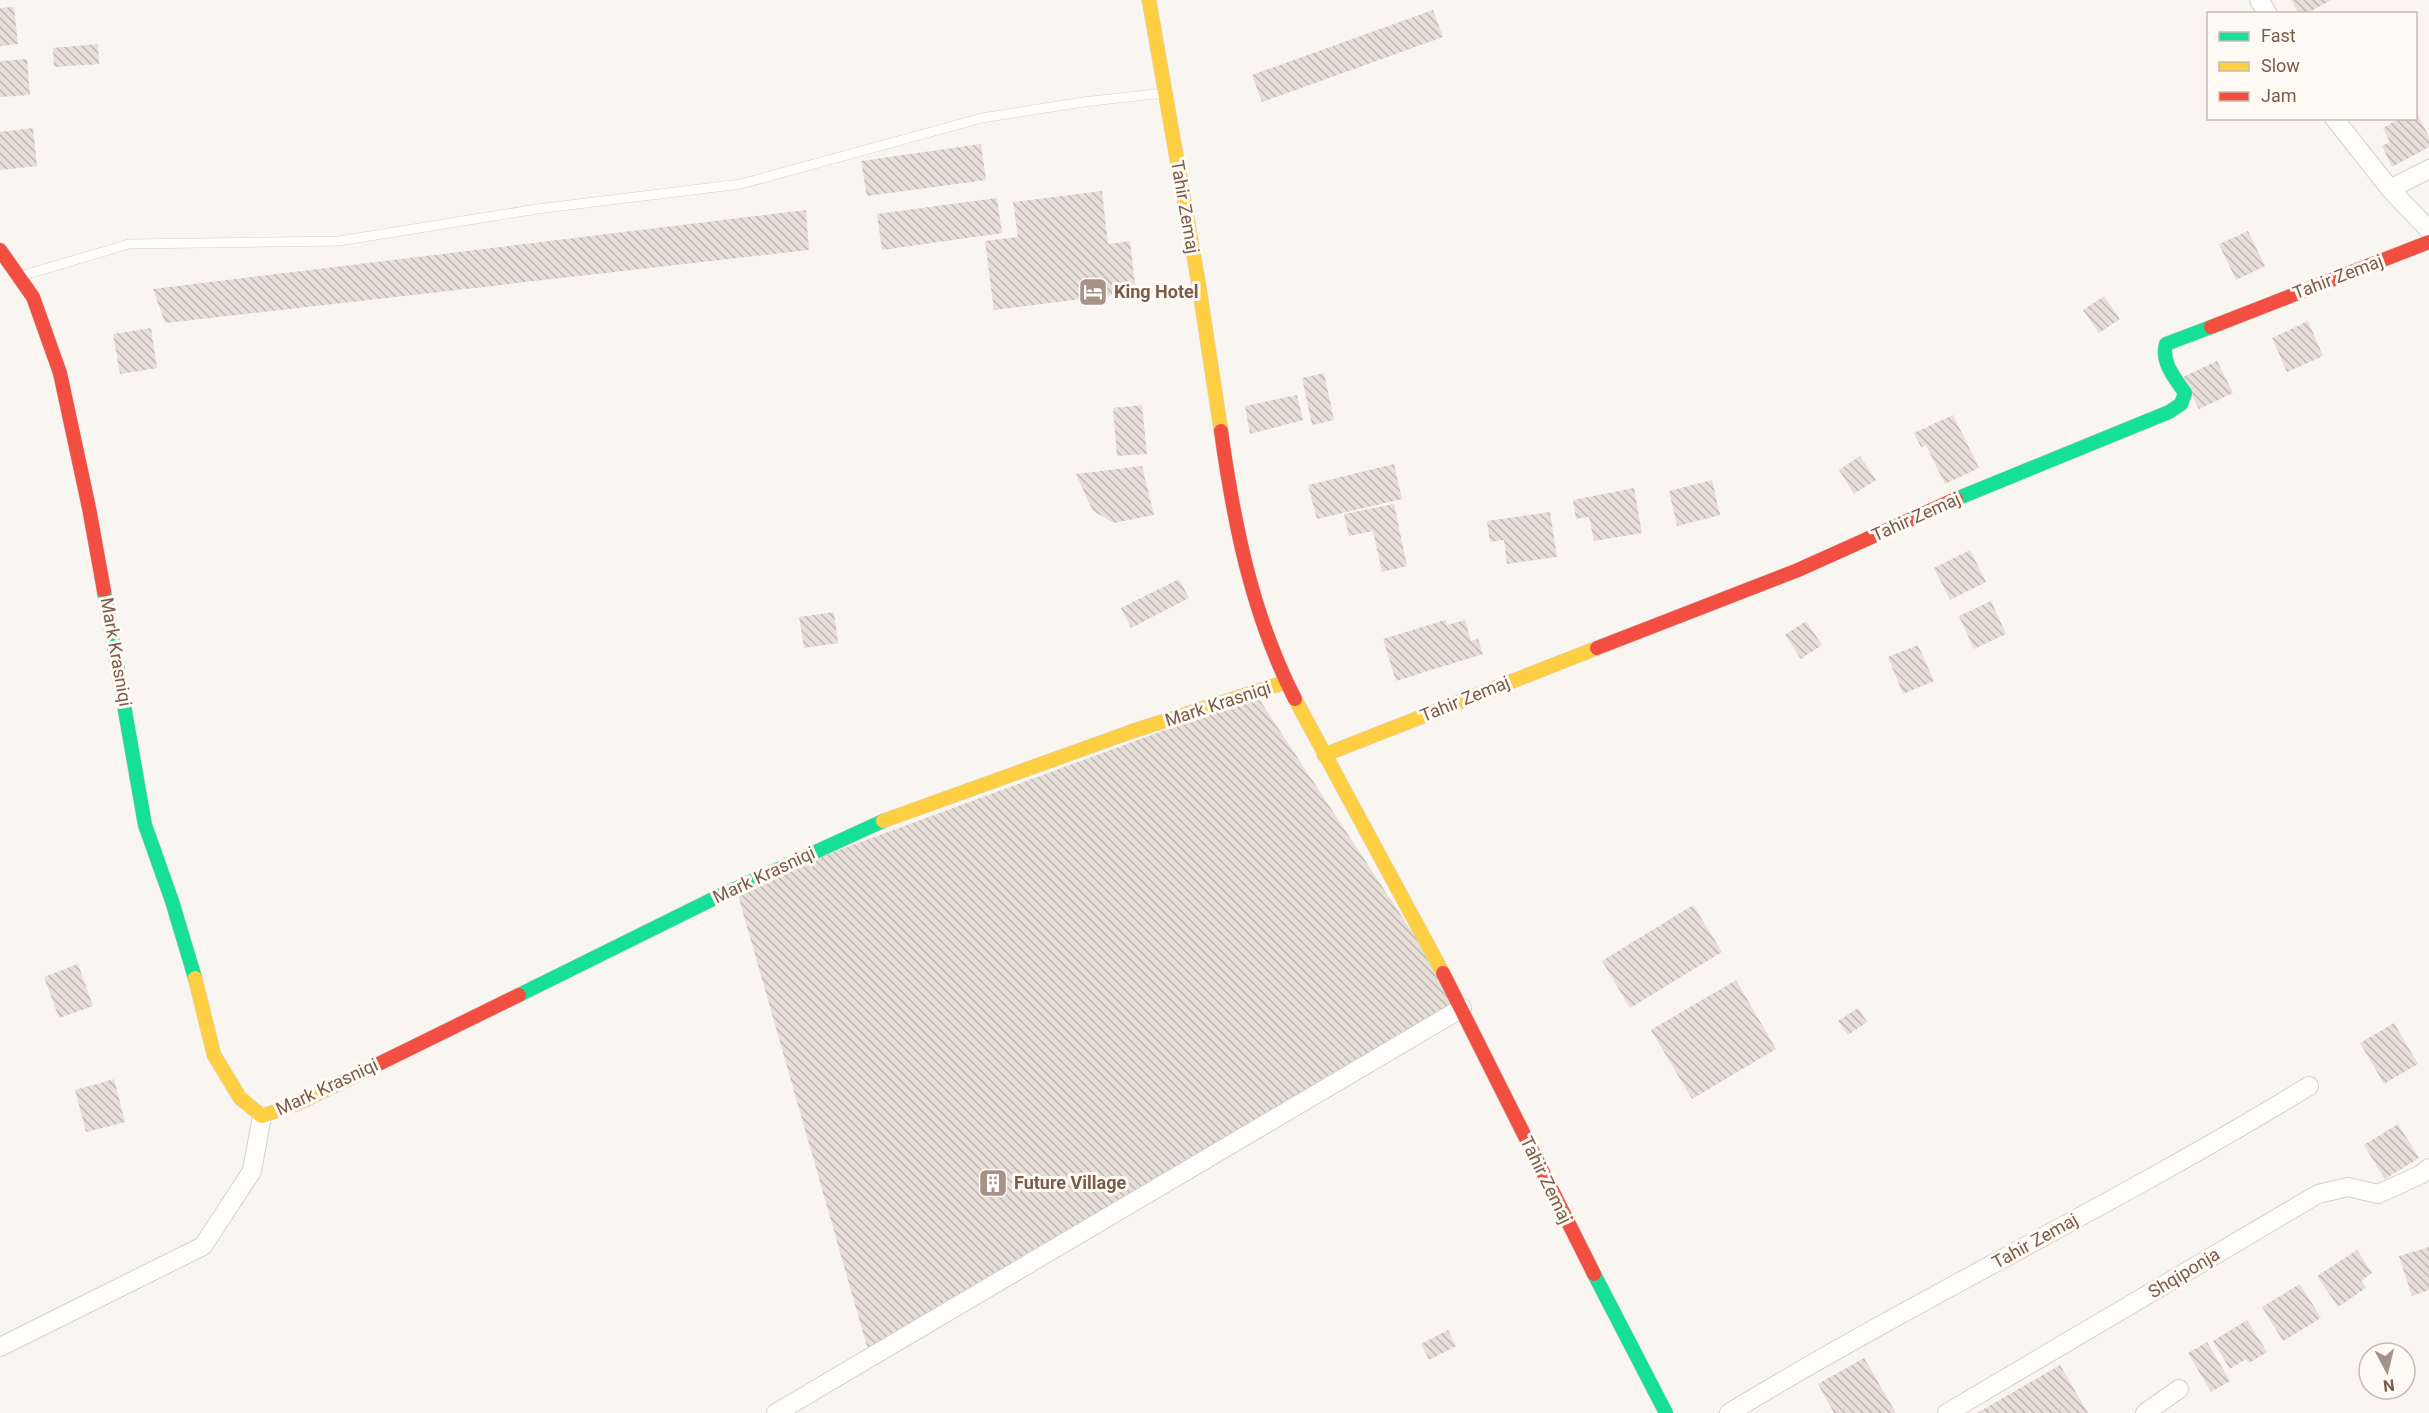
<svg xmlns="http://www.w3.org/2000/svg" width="2429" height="1413" font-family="Roboto,sans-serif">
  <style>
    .building { fill: url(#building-back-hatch) }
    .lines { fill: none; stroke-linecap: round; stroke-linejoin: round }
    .lane-casing { stroke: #d7d1cb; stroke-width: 10 }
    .street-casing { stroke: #d7d1cb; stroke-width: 20 }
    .fast-casing { stroke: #d9d2cb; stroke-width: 15 }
    .slow-casing { stroke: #d9d2cb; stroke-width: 15 }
    .jam-casing { stroke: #d9d2cb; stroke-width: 15 }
    .lane { stroke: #fefefd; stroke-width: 9 }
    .street { stroke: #fefefd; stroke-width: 18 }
    .fast { stroke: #16e098; stroke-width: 14 }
    .slow { stroke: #ffcf43; stroke-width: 14 }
    .jam { stroke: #f24e42; stroke-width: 14 }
    .labels { text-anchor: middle; stroke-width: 6; stroke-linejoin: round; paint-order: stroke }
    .street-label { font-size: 18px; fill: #7a5c4d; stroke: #fffaf3 }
    .poi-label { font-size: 18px; font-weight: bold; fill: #7a5c4d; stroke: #fffaf3; text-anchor: start }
  </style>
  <defs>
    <pattern id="building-back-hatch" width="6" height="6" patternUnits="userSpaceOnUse" patternTransform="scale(1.5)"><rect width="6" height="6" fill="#e6ded7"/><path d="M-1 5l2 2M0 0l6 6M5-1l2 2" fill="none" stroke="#bfb7b1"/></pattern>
  </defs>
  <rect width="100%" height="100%" fill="#f9f5f0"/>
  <!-- building -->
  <path class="building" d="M2291,0h40l-25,14h-7z
    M14,7l4,37 -18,2v-38z
    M1433,10l10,27 -181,65 -10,-27z
    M98,44l1,20 -45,3 -1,-19z
    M27,59l3,36 -30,2v-36z
    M2416,111l13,26v10l-37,20 -10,-21 8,-4 -7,-14 17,-10h16z
    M33,128l4,38 -37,4v-38z
    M981,144l5,36 -119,16 -6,-35z
    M1102,191l6,53 22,-3 6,51 -142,18 -9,-69 33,-4 -5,-35z
    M997,198l5,35 -120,17 -5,-36z
    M806,210l3,40 -644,73 -12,-34z
    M2248,231l17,35 -29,14 -17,-36z
    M2104,296l16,23 -21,14 -16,-23z
    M2308,321l15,35 -36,16 -15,-34z
    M151,328l6,40 -37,6 -7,-40z
    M2217,361l16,32 -34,16 -16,-32z
    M1324,373l10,47 -22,5 -10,-47z
    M1297,395l6,25 -53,14 -5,-28z
    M1142,405l5,49 -30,2 -4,-48z
    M1953,415l26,53 -34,16 -19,-39 -5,2 -7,-14z
    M1860,456l16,24 -22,14 -15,-24z
    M1394,464l8,35 -85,20 -9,-34z
    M1142,466l12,49 -40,8 -21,-12 -17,-37z
    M1712,480l8,35 -43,11 -8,-35z
    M1634,488l8,45 -48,8 -5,-24 -13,2 -3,-19z
    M1394,504l13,62 -25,6 -9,-41 -24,5 -5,-22z
    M1550,512l7,45 -50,7 -3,-24 -14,2 -3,-21z
    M1970,550l16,32 -36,18 -16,-32z
    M1179,579l10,19 -58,30 -10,-20z
    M1991,601l15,33 -32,15 -15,-33z
    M834,612l4,31 -34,5 -5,-31z
    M1445,620l2,5 18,-5 6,21 7,-2 5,15 -87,27 -13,-42z
    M1806,621l16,24 -21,14 -16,-24z
    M1918,645l16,36 -31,13 -15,-37z
    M1257,696l205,312 -592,349 -134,-469z
    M1693,905l29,47 -92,56 -28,-47z
    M78,964l15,42 -34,12 -15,-41z
    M1736,980l40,69 -84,50 -41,-69z
    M1858,1008l9,14 -19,13 -10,-14z
    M2394,1023l24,41 -34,20 -24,-41z
    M114,1079l11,43 -39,10 -11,-42z
    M2398,1124l21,34 -34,21 -21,-34z
    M2429,1247v43l-17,6 -13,-40z
    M2357,1250l15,23 -11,8 5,7 -28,19 -21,-31z
    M2300,1284l21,34 -38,23 -21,-34z
    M2247,1320l20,32 -18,11 -3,-4 -16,10 -17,-28z
    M1448,1330l8,16 -27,14 -8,-16z
    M2207,1342l23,39 -19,11 -23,-39z
    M1864,1358l32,55h-62l-16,-29z
    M2060,1365l28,48h-111z"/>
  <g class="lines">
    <!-- lane casing -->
    <g class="lane-casing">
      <path id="lane" d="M21,276l108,-32 210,-3 198,-32 204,-25 241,-66 101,-16 81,-9"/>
    </g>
    <!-- street casing -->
    <g class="street-casing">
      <path id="street" d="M2259,0l9,14
        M2334,118l56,71 39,41
        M2390,189l39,-20
        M0,1347l203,-101 49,-75 10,-55
        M776,1413l686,-405
        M1729,1413c189,-115 391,-211 580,-327
        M1947,1413l371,-219 30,-7 30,7 42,-19 9,-7
        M2145,1413l34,-24"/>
    </g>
    <!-- fast casing -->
    <g class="fast-casing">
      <path id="fast" d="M1956,499l213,-87 12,-8 4,-11c-10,-15 -24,-30 -19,-49l45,-17
        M104,591l41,234 27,76 23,77
        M519,995l198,-98 166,-76
        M1594,1274l72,139"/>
    </g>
    <!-- slow casing -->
    <g class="slow-casing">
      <path id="slow" d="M1149,0l50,286 22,145
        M1295,699l148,274
        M1324,755l273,-107
        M883,821l250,-90 153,-49
        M195,978l19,77 26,43 22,18 39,-14 55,-27"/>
    </g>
    <!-- jam casing -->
    <g class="jam-casing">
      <path id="jam" d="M0,250l33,47 27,76 29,135 15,83
        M2211,327l218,-85
        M1221,431c13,93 31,184 74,268
        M1597,648l201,-78 158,-71
        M1443,973l151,301
        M356,1075l163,-80"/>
    </g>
    <!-- lane -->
    <use href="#lane" class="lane"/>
    <!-- street -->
    <use href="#street" class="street"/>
    <!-- fast -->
    <use href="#fast" class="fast"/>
    <!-- slow -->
    <use href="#slow" class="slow"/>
    <!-- jam -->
    <use href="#jam" class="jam"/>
  </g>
  <!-- icons -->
  <defs>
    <g id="hotel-square" transform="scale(1.5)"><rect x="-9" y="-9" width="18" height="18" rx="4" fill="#a69286" stroke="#fffaf3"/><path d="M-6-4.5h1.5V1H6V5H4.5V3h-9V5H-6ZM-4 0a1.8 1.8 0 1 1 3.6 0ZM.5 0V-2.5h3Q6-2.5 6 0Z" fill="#fff"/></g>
    <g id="building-square" transform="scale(1.5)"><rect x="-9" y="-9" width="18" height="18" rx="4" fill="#a69286" stroke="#fffaf3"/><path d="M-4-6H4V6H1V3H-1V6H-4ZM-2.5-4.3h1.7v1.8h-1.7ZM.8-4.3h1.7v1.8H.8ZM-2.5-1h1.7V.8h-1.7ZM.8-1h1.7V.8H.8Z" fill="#fff"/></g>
  </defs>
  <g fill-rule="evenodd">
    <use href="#hotel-square" x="1093" y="292"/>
    <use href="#building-square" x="993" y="1183"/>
  </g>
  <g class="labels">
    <!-- street labels -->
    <g class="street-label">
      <text transform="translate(1185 207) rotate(80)" y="6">Tahir Zemaj</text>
      <text transform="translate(2338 277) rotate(-21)" y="6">Tahir Zemaj</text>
      <text transform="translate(1916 517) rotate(-24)" y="6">Tahir Zemaj</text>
      <text transform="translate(116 652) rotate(80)" y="6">Mark Krasniqi</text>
      <text transform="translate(1465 699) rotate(-22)" y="6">Tahir Zemaj</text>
      <text transform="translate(1218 704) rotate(-18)" y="6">Mark Krasniqi</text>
      <text transform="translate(764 875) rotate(-25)" y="6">Mark Krasniqi</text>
      <text transform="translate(327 1087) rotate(-25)" y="6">Mark Krasniqi</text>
      <text transform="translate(1546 1180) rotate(64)" y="6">Tahir Zemaj</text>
      <text transform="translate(2035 1241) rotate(-29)" y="6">Tahir Zemaj</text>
      <text transform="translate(2184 1273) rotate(-31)" y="6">Shqiponja</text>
    </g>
    <!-- poi labels -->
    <g class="poi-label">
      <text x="1114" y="298">King Hotel</text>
      <text x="1014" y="1189">Future Village</text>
    </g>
  </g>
  <!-- legend -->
  <rect x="2207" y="12" width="210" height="108" fill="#fffaf3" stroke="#cabbb1" stroke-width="1.5"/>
  <rect x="2219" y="32" width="30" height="9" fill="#16e098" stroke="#cabbb1" stroke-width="1.5"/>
  <text x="2261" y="42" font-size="18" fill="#7a5c4d">Fast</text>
  <rect x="2219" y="62" width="30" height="9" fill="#ffcf43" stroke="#cabbb1" stroke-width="1.5"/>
  <text x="2261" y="72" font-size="18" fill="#7a5c4d">Slow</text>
  <rect x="2219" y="92" width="30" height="9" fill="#f24e42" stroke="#cabbb1" stroke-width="1.5"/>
  <text x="2261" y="102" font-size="18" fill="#7a5c4d">Jam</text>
  <!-- north arrow -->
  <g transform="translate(2387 1371) rotate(173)"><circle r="28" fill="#fffaf3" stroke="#cabbb1" stroke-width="1.5"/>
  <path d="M0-4.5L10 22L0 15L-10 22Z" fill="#a69286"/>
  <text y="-9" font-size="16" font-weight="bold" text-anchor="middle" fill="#7a5c4d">N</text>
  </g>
</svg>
